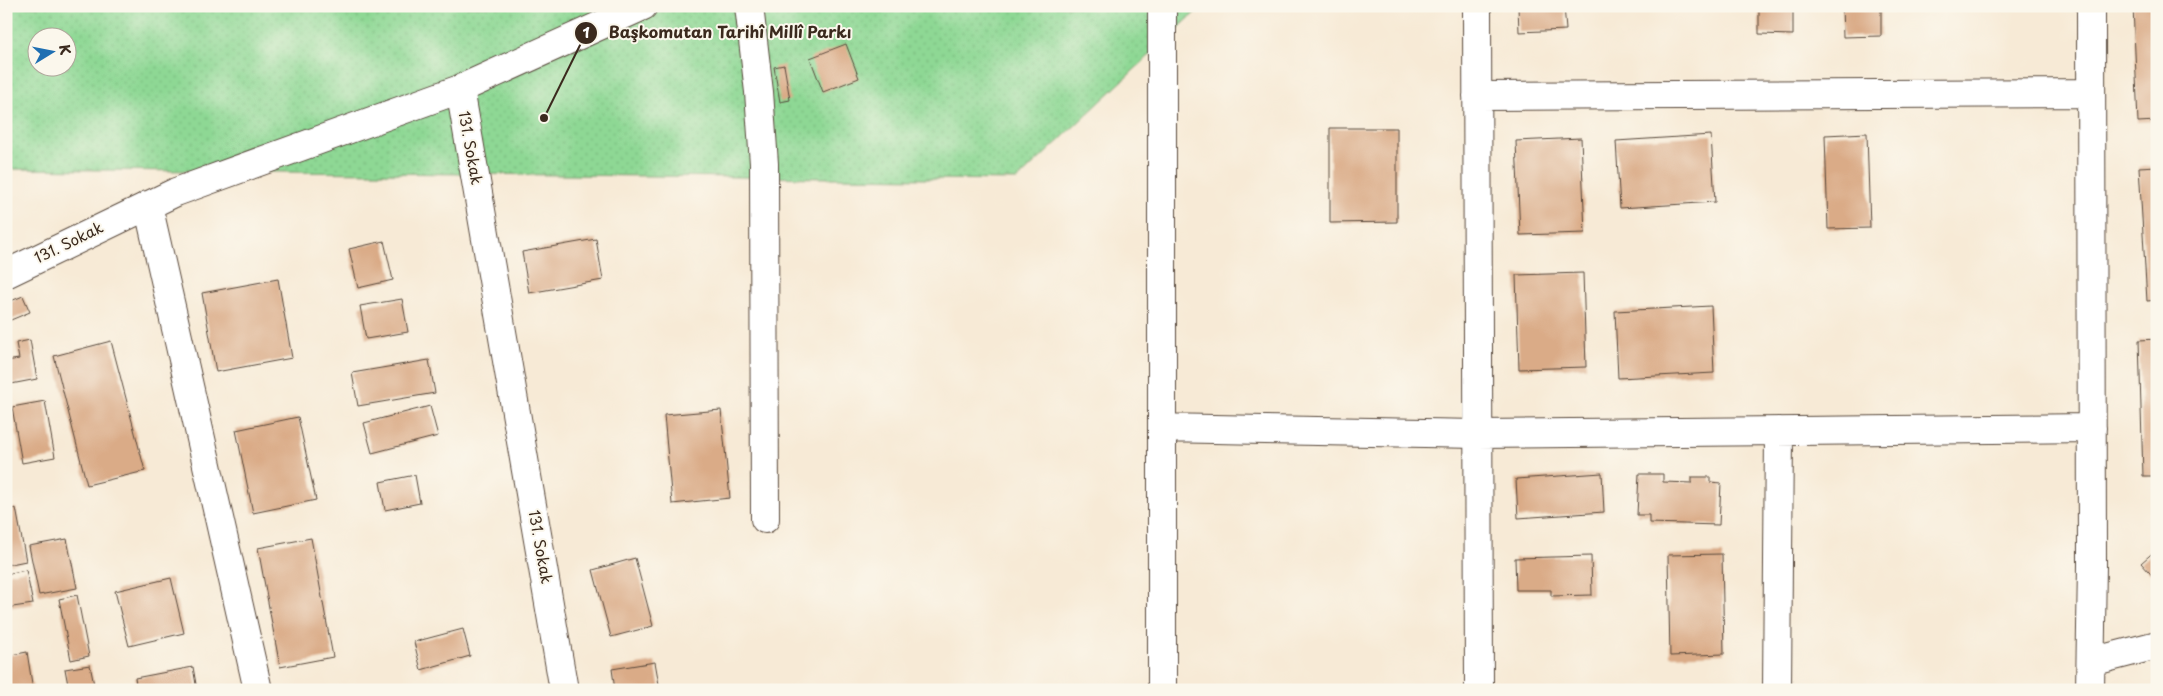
<svg xmlns="http://www.w3.org/2000/svg" width="2163" height="696" font-family="'Playpen Sans',sans-serif">
  <style>
    .grass { fill: url(#grass-dots); stroke: #648159; fill-rule: evenodd }
    .building { fill: #daab87 }
    .lines { fill: none; stroke-linecap: round; stroke-linejoin: round }
    .minor-casing { stroke: #57473a; stroke-width: 30 }
    .minor { stroke: #fff; stroke-width: 28 }
    .labels { text-anchor: middle; stroke-width: 4; stroke-linejoin: round; paint-order: stroke }
    .street-label { font-size: 15px; fill: #3b2a1e; stroke: #fbf7ec }
    .leader { fill: none; stroke: #3b2a1e; stroke-width: 2 }
    .callout-dot { fill: #3b2a1e; stroke: #fbf7ec; stroke-width: 2 }
    .mark-label { font-size: 15px; text-anchor: middle; font-weight: bold; fill: #fff }
    .callout-label { font-size: 16px; text-anchor: middle; font-weight: bold; fill: #3b2a1e; stroke: #fbf7ec; stroke-width: 4; stroke-linejoin: round; paint-order: stroke }
  </style>
  <defs>
    <pattern id="grass-dots" width="8" height="8" patternUnits="userSpaceOnUse" patternTransform="scale(1.25)"><rect width="8" height="8" fill="#8ed894"/><path d="M2 2h.1M6 6h.1" fill="none" stroke="#7bba7f" stroke-width="1.8" stroke-linecap="round"/></pattern>
  </defs>
  <rect width="100%" height="100%" fill="#fbf7ec"/>
  <filter id="ink" filterUnits="userSpaceOnUse"><feTurbulence type="fractalNoise" baseFrequency=".02" numOctaves="2"/><feDisplacementMap in="SourceGraphic" scale="10" xChannelSelector="R" yChannelSelector="G"/><feConvolveMatrix kernelMatrix="1 2 1 2 8 2 1 2 1" color-interpolation-filters="sRGB"/></filter>
  <filter id="wash" filterUnits="userSpaceOnUse"><feTurbulence type="fractalNoise" baseFrequency=".0096" numOctaves="4" result="noise"/><feDisplacementMap in="SourceGraphic" scale="20" xChannelSelector="R" yChannelSelector="G"/><feGaussianBlur stdDeviation="1.12" result="paint"/><feColorMatrix in="noise" values="0 0 0 0 0 0 0 0 0 0 0 0 0 0 0 0 0 1.4 0 .05"/><feComposite in="paint" operator="in"/></filter>
  <g filter="url(#wash)">
    <rect width="100%" height="100%" fill="#f7ead6"/>
    <!-- grass -->
    <path class="grass" d="M6,6h1196l-185,174 -1011,-11zM38,38h30v30h-30z"/>
    <g id="blocks">
      <!-- building -->
      <path class="building" d="M1518,6h46l2,24 -47,2z
        M1759,6h34v29l-34,-1z
        M1842,6h39v30l-38,1z
        M2133,6h24v115l-19,1z
        M846,44l13,34 -36,14 -13,-34z
        M784,65l6,35 -10,2 -6,-35z
        M1330,128h67v94l-67,1z
        M1867,133l3,95 -42,1 -3,-94z
        M1711,135l4,67 -95,6 -4,-67z
        M1581,138l4,95 -65,2 -4,-94z
        M2157,166v134l-10,1 -8,-134z
        M596,239l7,41 -74,13 -7,-41z
        M384,241l9,39 -35,8 -9,-39z
        M1583,273l3,94 -67,2 -3,-94z
        M278,279l14,79 -76,14 -14,-79z
        M23,296l7,16 -24,10v-19z
        M402,299l6,33 -42,7 -6,-33z
        M1711,306l3,67 -96,5 -3,-67z
        M2157,339v137h-14l-4,-136z
        M30,340l7,39 -31,6v-24l13,-2 -3,-16z
        M111,341l34,130 -58,14 -33,-129z
        M429,360l6,33 -77,13 -6,-33z
        M45,401l10,56 -33,6 -10,-56z
        M430,406l8,30 -66,17 -8,-30z
        M721,410l9,88 -58,6 -8,-89z
        M298,417l18,83 -63,13 -17,-83z
        M1602,473l2,39 -86,6 -2,-39z
        M1639,474h24v8l29,1v-6h18v5l11,1 -2,42 -70,-2v-8h-12z
        M415,475l5,28 -35,7 -5,-28z
        M16,508l10,53 -20,4v-55z
        M311,538l22,119 -53,10 -22,-119z
        M67,539l10,49 -38,7 -10,-49z
        M2157,549v32l-16,-18z
        M1722,554l2,100 -54,2 -2,-101z
        M1591,556l1,39 -41,1v-6h-35l-1,-32z
        M635,558l18,68 -42,11 -18,-67z
        M26,570l7,34 -27,4v-34z
        M171,578l13,55 -55,13 -14,-55z
        M77,595l12,61 -18,4 -12,-61z
        M463,629l7,27 -49,14 -7,-28z
        M27,652l6,38h-27v-34z
        M655,662l5,28h-45l-3,-21z
        M90,665l5,25h-26l-4,-21z
        M193,667l4,23h-60l-2,-12z"/>
    </g>
  </g>
  <g filter="url(#ink)">
    <use href="#blocks" fill-opacity="0" stroke="#57473a" stroke-width="1"/>
    <g class="lines">
      <!-- minor casing -->
      <g class="minor-casing">
        <path id="minor" d="M749,6l10,86 5,72 1,355
          M1162,6v422l316,6 614,-6
          M1477,6l2,684
          M460,89l104,601
          M1477,96l614,-3
          M148,205l110,485
          M6,274l170,-82 284,-103 183,-83
          M1162,428v262
          M2091,662l66,-17
          M1777,690l2,-259
          M2090,690l2,-125 -1,-559"/>
      </g>
      <!-- minor -->
      <use href="#minor" class="minor"/>
    </g>
  </g>
  <g class="labels">
    <!-- street labels -->
    <g class="street-label">
      <text transform="translate(470 148) rotate(80)" y="5">131. Sokak</text>
      <text transform="translate(69 243) rotate(-26)" y="5">131. Sokak</text>
      <text transform="translate(540 547) rotate(80)" y="5">131. Sokak</text>
    </g>
  </g>
  <!-- callouts -->
  <path class="leader" d="M544 118L586 33"/>
  <g class="callout-dot">
    <circle cx="544" cy="118" r="5"/>
    <circle cx="586" cy="33" r="12"/>
  </g>
  <g class="mark-label">
    <text x="586" y="38">1</text>
  </g>
  <g class="callout-label">
    <text x="730" y="38">Başkomutan Tarihî Millî Parkı</text>
  </g>
  <!-- margin -->
  <rect width="2163" height="696" fill="none" stroke="#fbf7ec" stroke-width="25"/>
  <!-- north arrow -->
  <g transform="translate(52 52) rotate(80)"><circle r="24" fill="#fbf7ec" stroke="#aea59a"/>
  <path d="M0-4L9 19L0 12L-9 19Z" fill="#1f6fb2"/>
  <text y="-8" font-size="14" font-weight="bold" text-anchor="middle" fill="#3b2a1e">K</text>
  </g>
</svg>
